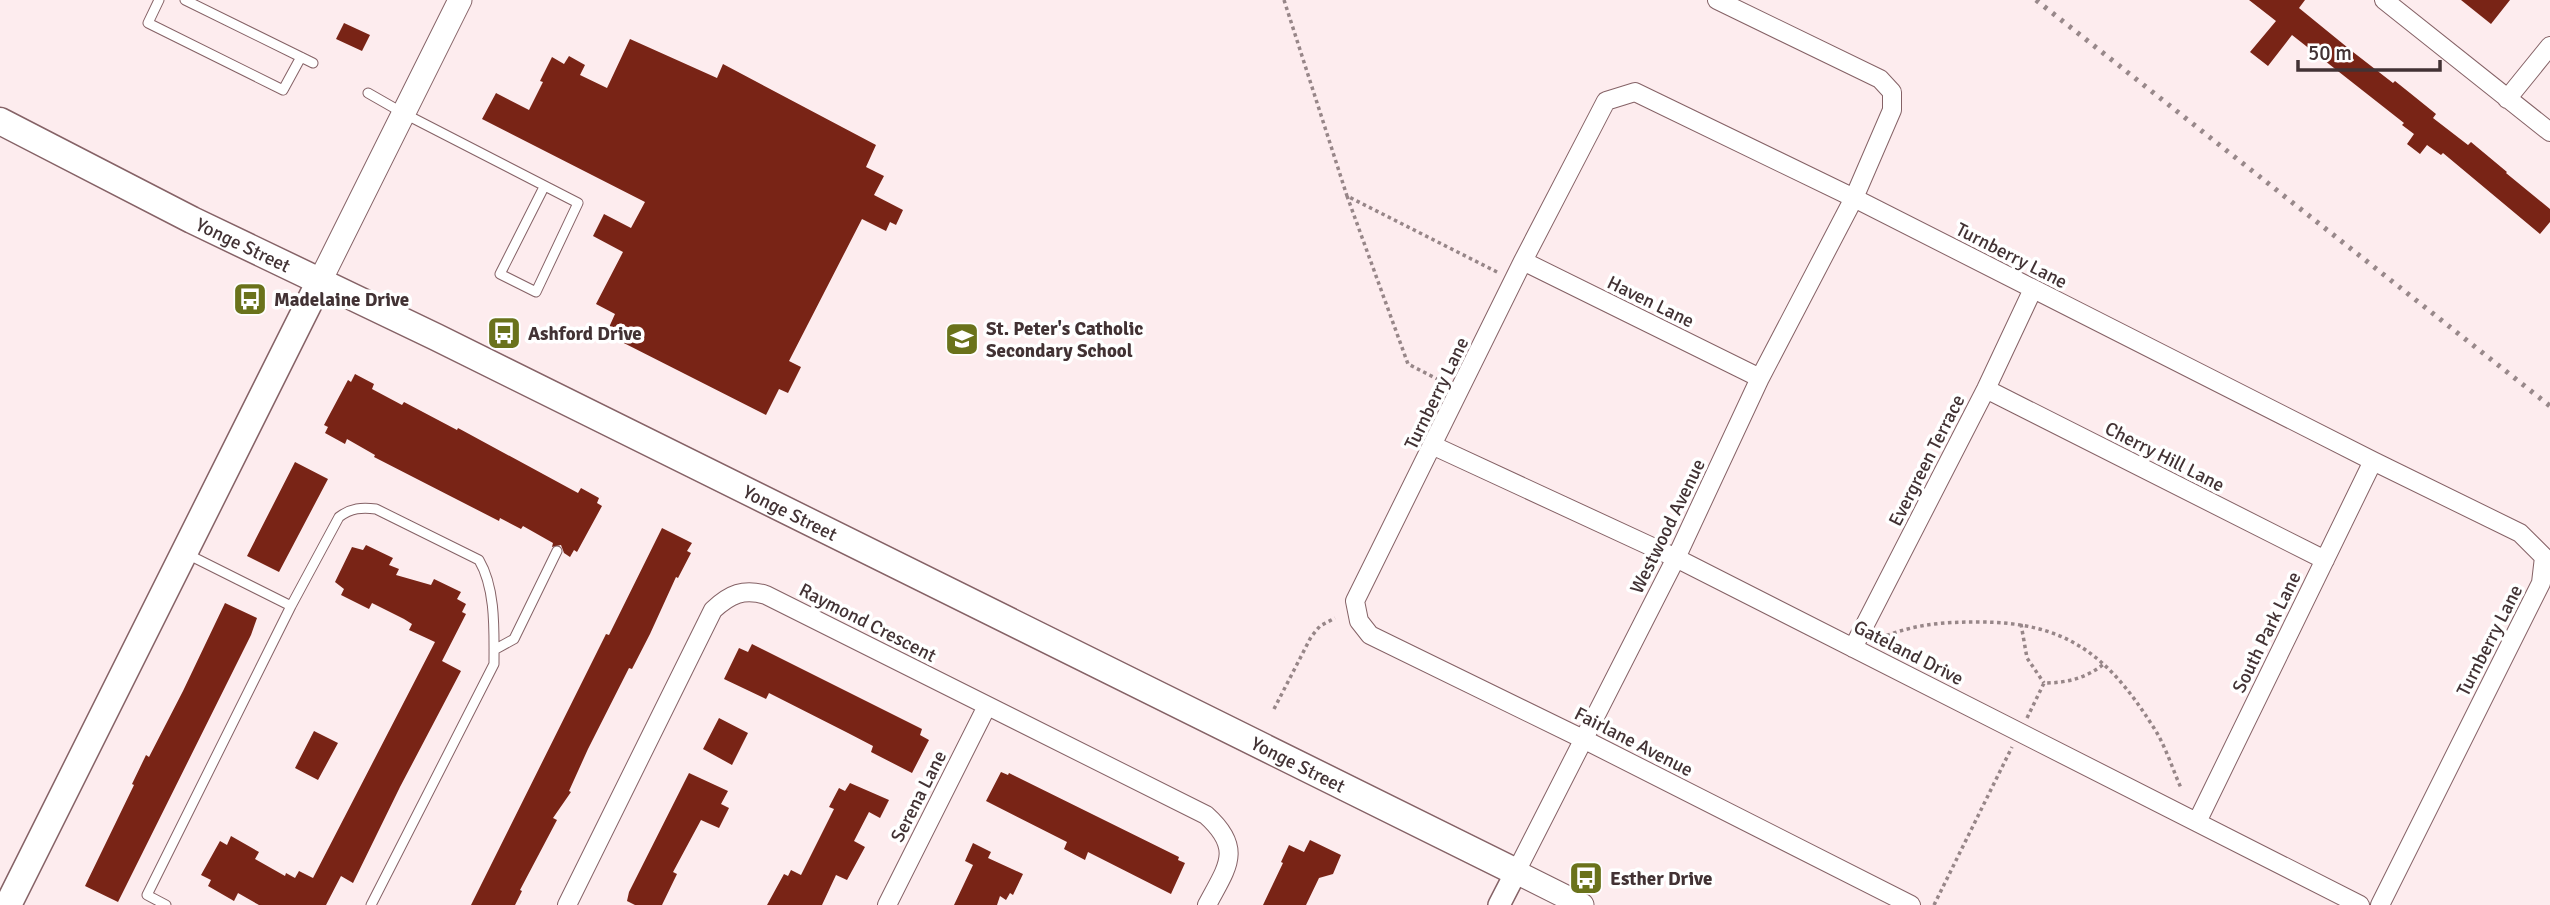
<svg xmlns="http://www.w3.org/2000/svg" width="2550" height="905" font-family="Signika,sans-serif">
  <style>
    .building { fill: #792416 }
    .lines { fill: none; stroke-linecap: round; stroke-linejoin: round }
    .service-casing { stroke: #856266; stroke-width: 11 }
    .minor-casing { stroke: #856266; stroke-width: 20 }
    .tertiary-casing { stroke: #856266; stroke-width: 24 }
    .secondary-casing { stroke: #856266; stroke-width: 25 }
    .primary-casing { stroke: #856266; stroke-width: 29 }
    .path { stroke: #978688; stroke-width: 3.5; stroke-dasharray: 3.5 3.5; stroke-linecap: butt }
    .service { stroke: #fff; stroke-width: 9 }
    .minor { stroke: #fff; stroke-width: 18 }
    .tertiary { stroke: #fff; stroke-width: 21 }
    .secondary { stroke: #fff; stroke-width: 23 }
    .primary { stroke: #fff; stroke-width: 26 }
    .rail { stroke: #98888a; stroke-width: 5; stroke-dasharray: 3.5 7; stroke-linecap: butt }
    .labels { text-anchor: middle; stroke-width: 7; stroke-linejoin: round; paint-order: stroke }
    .street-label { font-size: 19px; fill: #423234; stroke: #fff }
    .poi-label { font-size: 19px; font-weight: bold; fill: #423234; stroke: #fff; text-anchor: start }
  </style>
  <rect width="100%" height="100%" fill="#fdecee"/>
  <!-- building -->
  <path class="building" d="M2249,0h56l-6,8 54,44 40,31 2,-2 15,12 26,21 -3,4 35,27 3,-3 36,30 -1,1 44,36v13l-10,12 -97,-81 -2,2 -14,-10 -7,9 -13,-10 7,-10 -12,-9 2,-2 -112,-88 -24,31 -18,-14 26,-31z
    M2461,0h49l-19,24z
    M344,23l26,12 -8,16 -26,-12z
    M630,39l87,39 6,-14 153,81 -10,22 18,9 -10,19 29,15 -7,15 -6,-3 -4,9 -24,-12 -73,142 12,6 -13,26 -9,-4 -13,26 -160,-81 9,-20 -19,-10 27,-52 -30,-16 11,-22 27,14 14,-26 -163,-83 14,-26 33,17 14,-28 -3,-1 12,-24 12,7 5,-8 16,9 -5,10 27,13z
    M355,374l19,10 -2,5 30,16 2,-3 53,28 1,-2 120,65 3,-5 18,10 -2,5 5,3 -25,46 -3,-2 -4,7 -6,-4 -3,-8 -9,2 1,-4 -30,-17 -2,3 -21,-11 -1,3 -125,-64 1,-2 -28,-16 -2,5 -20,-11 3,-6 -4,-2 24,-45 3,2z
    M295,462l33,17 -49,93 -32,-16z
    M662,528l30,15 -5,8 4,2 -13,25 -2,-1 -26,57 -18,35 -3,-1 -41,81 -19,42 2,1 -18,26 4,2 -37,70 2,1 -7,14h-44l135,-271 3,1z
    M366,545l27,13 -4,7 10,4 -3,6 35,10 3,-6 27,13 -4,7 9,5 -4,8 4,2 -24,47 19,10 -61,116 -47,96 -12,-7 -15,29h-67l-21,-12 -4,8 -26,-15 3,-6 -10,-5 19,-34 7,4 4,-9 28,16 -4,7 30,17 1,-3 9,5 4,-7 14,7 122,-236 -26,-12 3,-6 -8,-5 -32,-16 -3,6 -28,-14 3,-6 -9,-7 17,-35 11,3z
    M225,603l32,15 -6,17 -133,267 -33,-16 49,-101 -2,-1 14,-29 3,2 34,-66z
    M752,644l170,85 -2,6 9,5 -17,33 -41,-21 2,-6 -25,-13 -79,-40 -3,6 -42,-20 15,-31 9,4z
    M719,718l29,15 -16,32 -29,-16z
    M314,731l24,12 -20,37 -23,-12z
    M1001,772l7,3 1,-2 170,84 -1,3 7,3 -14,31 -83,-42 -3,8 -21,-11 3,-7 -81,-41z
    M689,773l39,18 -7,13 8,4 -10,20 -18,-8 -28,52 4,2 -15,31h-27l-8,-4 2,-9z
    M850,783l39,17 -9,18 -11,-6 -15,29 11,6 -18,33 -11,-5 -14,30h-55l17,-31 4,2 3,-6 10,5 33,-66 -5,-2 10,-19 6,3z
    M1310,840l31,15 -8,19 -14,4 -13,27h-43l20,-42 -2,-1 8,-17 15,7z
    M973,843l18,9 -3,6 35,16 -10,21 -3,-2 -4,7 -6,-4 -3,9h-43l19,-40 -8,-4z"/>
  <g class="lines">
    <!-- service casing -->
    <g class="service-casing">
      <path id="service" d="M159,0l-11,23 135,67 18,-33
        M185,0l128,63
        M368,93l35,20 175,90 -42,89 -36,-18 44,-87
        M185,553l106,53
        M494,650l20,-11 43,-88
        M166,905l-19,-10 144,-289 48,-89c12,-9 23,-10 37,-8l103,51c17,29 15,71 15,104l-123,241"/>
    </g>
    <!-- minor casing -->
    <g class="minor-casing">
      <path id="minor" d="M2384,0l166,132
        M2507,99l43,-53
        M1523,261l237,117
        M1986,389l339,171
        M1434,446l242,112 684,347
        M1853,648l133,-259 47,-100
        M2197,822l176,-361
        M1516,872l160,-314 84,-180 94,-180 38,-88v-18l-12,-13 -163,-79
        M567,905l146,-295c17,-16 31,-22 53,-15l440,220c38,34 21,52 1,90
        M887,905l100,-199
        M1911,905l-328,-166 -213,-104 -11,-14 -4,-20 168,-340 83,-160 29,-9 219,106 519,263 147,72 24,24 -3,26 -161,322"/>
    </g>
    <!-- tertiary casing -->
    <g class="tertiary-casing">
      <path id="tertiary" d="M1499,905l17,-33"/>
    </g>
    <!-- secondary casing -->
    <g class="secondary-casing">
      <path id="secondary" d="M320,281l140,-281
        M1516,872l66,33"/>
    </g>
    <!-- primary casing -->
    <g class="primary-casing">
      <g id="primary">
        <path id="s1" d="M0,121l192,99 244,117 1080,535"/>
        <path d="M8,905l312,-624"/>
      </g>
    </g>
    <!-- path -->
    <path class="path" d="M1284,0l63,196
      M1445,383l-37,-19 -61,-168 152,77
      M2021,624l6,34 17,25
      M1880,638c35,-14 62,-16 99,-16 86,0 128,32 173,103 13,19 20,43 29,63
      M1274,709l37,-72 9,-11 15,-8
      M2027,718l17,-35c23,0 42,-5 60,-19
      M1934,905l78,-158"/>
    <!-- service -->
    <use href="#service" class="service"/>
    <!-- minor -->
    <use href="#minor" class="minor"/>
    <!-- tertiary -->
    <use href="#tertiary" class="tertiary"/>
    <!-- secondary -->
    <use href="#secondary" class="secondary"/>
    <!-- primary -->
    <use href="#primary" class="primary"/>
    <!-- rail -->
    <path class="rail" d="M2036,0l514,406"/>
  </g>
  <!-- icons -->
  <defs>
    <g id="bus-square" transform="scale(1.75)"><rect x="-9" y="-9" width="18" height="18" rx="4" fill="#6a721b" stroke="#fff"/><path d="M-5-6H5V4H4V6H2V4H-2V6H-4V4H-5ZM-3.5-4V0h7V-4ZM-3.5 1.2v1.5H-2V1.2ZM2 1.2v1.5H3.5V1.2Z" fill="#fff"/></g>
    <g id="school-square" transform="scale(1.75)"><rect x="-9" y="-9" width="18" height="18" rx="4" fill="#6a721b" stroke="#fff"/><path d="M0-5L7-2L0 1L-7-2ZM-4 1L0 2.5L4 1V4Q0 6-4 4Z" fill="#fff"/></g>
  </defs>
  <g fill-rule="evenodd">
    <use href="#bus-square" x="250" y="299"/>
    <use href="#bus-square" x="504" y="333"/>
    <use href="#school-square" x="962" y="339"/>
    <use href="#bus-square" x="1586" y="878"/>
  </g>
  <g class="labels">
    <!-- street labels -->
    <g class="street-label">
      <text dy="7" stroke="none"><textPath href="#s1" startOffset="273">Yonge Street</textPath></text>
      <text transform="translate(2012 255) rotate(27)" y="7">Turnberry Lane</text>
      <text transform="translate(1651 301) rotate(26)" y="7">Haven Lane</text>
      <text transform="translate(1436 393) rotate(-64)" y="7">Turnberry Lane</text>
      <text transform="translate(2165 456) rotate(27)" y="7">Cherry Hill Lane</text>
      <text transform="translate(1926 460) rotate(-63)" y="7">Evergreen Terrace</text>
      <text dy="7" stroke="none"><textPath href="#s1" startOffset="882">Yonge Street</textPath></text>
      <text transform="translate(1667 526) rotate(-64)" y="7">Westwood Avenue</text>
      <text transform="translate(868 622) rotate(27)" y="7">Raymond Crescent</text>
      <text transform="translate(2266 632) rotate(-64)" y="7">South Park Lane</text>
      <text transform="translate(2489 640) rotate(-63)" y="7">Turnberry Lane</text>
      <text transform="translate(1909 652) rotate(27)" y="7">Gateland Drive</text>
      <text transform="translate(1634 741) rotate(27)" y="7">Fairlane Avenue</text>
      <text dy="7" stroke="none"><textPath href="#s1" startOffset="1449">Yonge Street</textPath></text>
      <text transform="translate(918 796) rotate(-63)" y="7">Serena Lane</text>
    </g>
    <!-- poi labels -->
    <g class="poi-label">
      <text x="274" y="306">Madelaine Drive</text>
      <text x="986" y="335">St. Peter's Catholic<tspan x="986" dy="22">Secondary School</tspan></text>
      <text x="528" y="340">Ashford Drive</text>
      <text x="1610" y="885">Esther Drive</text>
    </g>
  </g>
  <!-- scale -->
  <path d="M2298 60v10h142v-10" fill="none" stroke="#423234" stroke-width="3.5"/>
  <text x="2308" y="60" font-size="21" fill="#423234" stroke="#ffffff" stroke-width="5" paint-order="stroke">50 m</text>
</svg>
